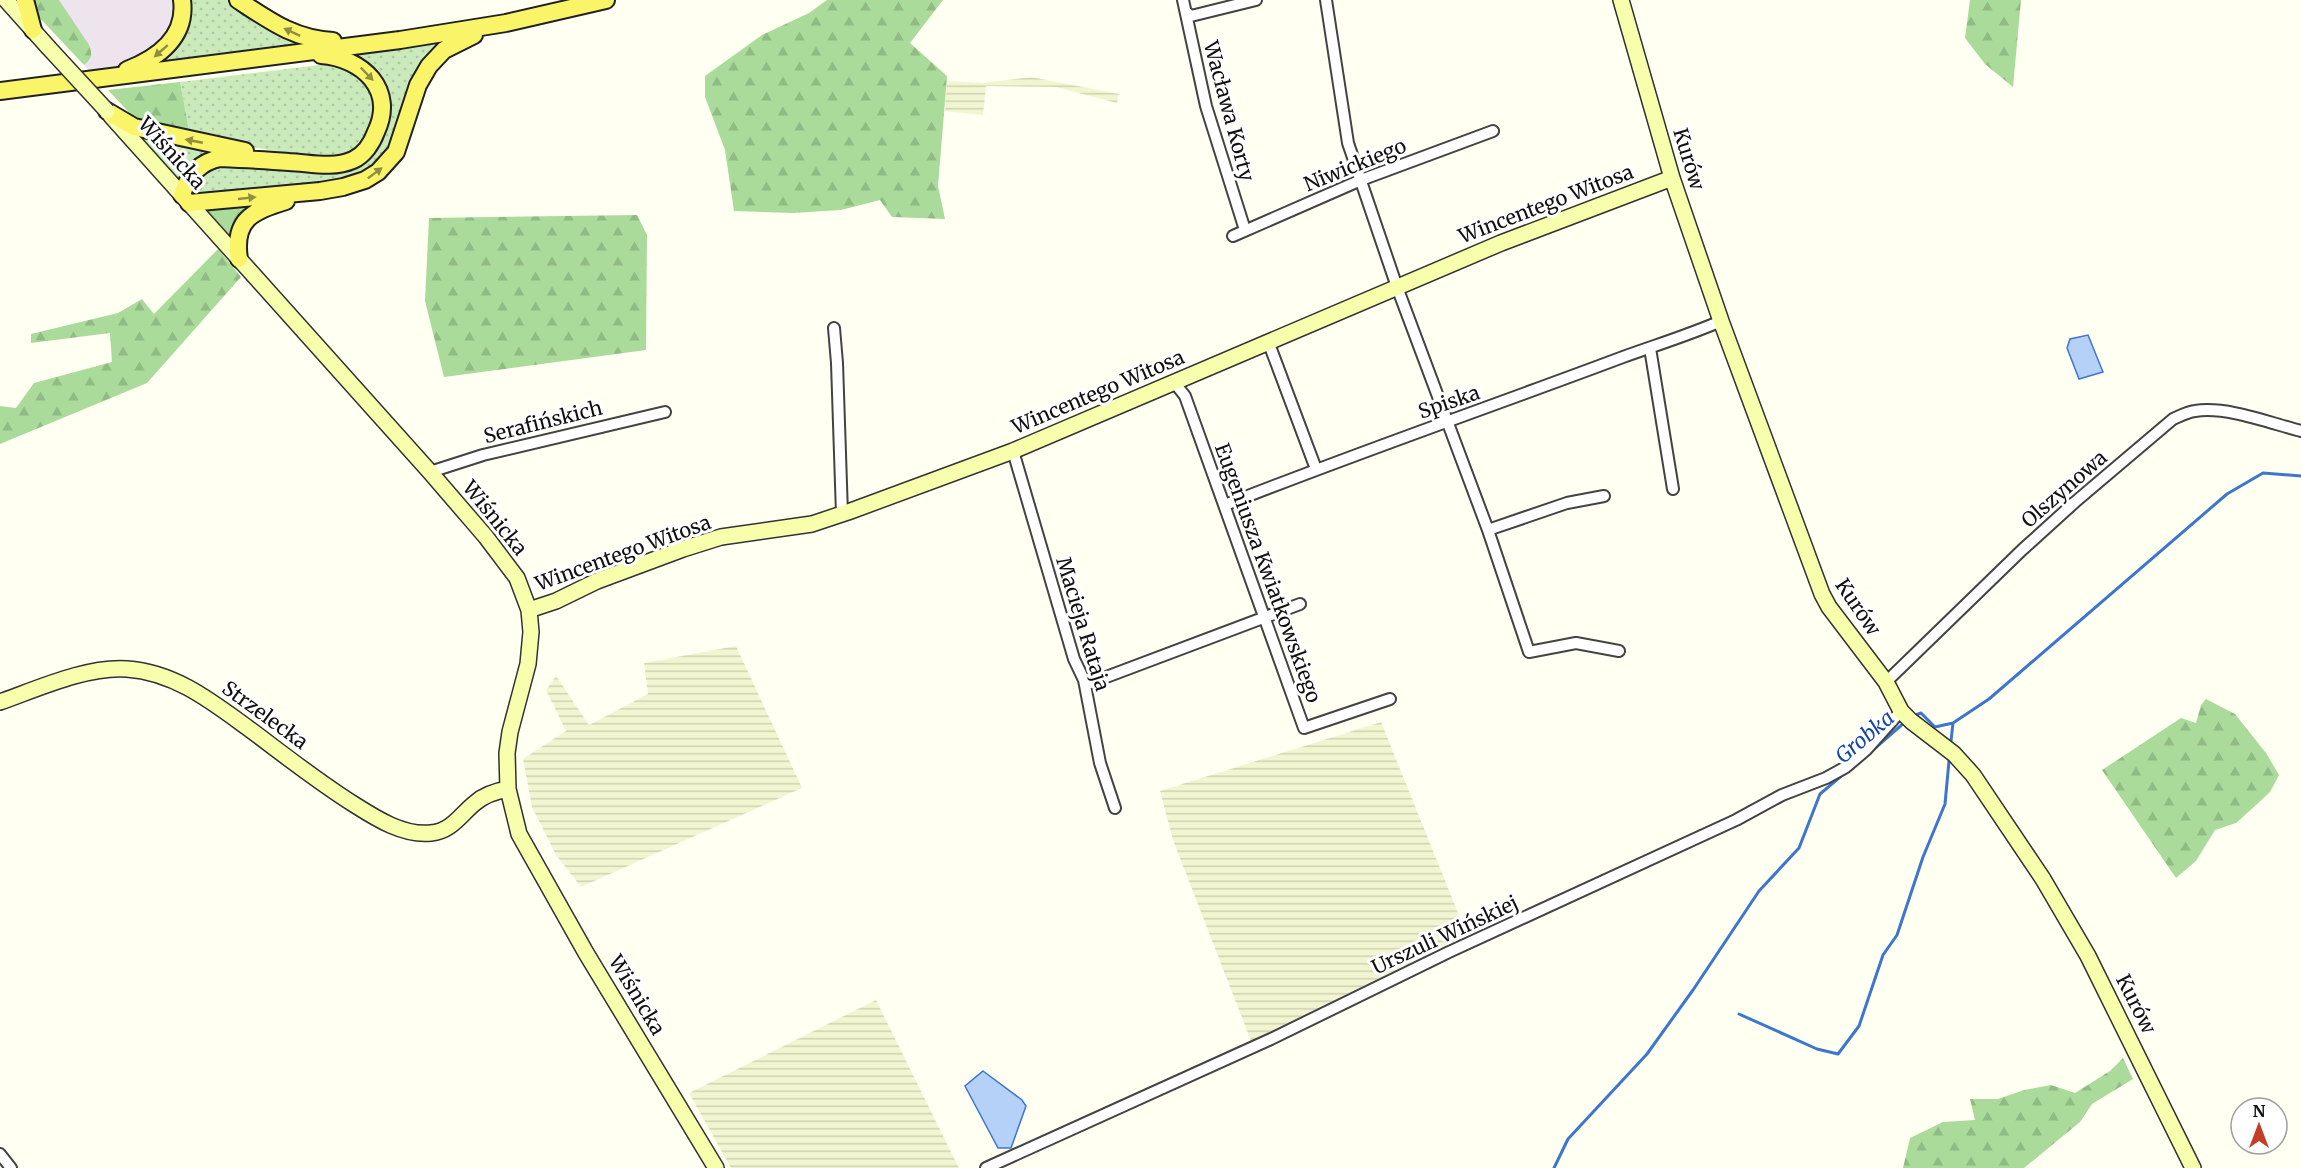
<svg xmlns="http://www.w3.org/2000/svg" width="2301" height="1168" font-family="Merriweather,serif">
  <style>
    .industrial { fill: #eee4ed }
    .farmland { fill: url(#farmland-rules) }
    .green { fill: url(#green-dots) }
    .forest { fill: url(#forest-firs) }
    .water { fill: #b6d1f7; stroke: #3c76cf; stroke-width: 1.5 }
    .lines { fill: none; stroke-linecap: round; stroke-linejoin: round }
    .stream { stroke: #3c76cf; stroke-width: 3 }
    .street-casing { stroke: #434343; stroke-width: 14 }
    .secondary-casing { stroke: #323232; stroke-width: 18 }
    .primary-casing { stroke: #212121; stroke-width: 20 }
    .street { stroke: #fff; stroke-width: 10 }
    .secondary { stroke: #f7ffad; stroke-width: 15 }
    .primary { stroke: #f9f468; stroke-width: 16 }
    .secondary-bridge-casing { stroke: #323232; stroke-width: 18; stroke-linecap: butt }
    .secondary-bridge { stroke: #f7ffad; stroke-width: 15 }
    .oneway { fill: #908d40 }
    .labels { text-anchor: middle; stroke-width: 6; stroke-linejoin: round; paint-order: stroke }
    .street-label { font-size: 20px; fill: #101010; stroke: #fff }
    .water-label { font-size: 21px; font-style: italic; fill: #1649a4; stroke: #fff }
  </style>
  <defs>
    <pattern id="farmland-rules" width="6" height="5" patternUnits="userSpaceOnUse" patternTransform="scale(1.5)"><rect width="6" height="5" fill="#f1f6d1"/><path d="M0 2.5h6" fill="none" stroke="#ced2b2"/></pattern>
    <pattern id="green-dots" width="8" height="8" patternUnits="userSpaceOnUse" patternTransform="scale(1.5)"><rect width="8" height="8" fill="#caeabb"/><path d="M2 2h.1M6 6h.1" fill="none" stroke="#acc8a0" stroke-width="1.8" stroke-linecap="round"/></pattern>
    <pattern id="forest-firs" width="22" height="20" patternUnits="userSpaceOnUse" patternTransform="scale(1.5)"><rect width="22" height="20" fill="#aadb9a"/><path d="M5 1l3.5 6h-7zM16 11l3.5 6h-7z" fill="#91bb84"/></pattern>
  </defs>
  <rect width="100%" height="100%" fill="#fffff2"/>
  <!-- industrial -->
  <path class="industrial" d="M59,0h117l1,6 -6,28 -39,30 -43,7 -5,-6 6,-5 2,-7z"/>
  <!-- farmland -->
  <path class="farmland" d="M1031,77l88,17 -2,9 -61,-16 -70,-1 -3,29 -38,-4 2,-30 36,2z
    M736,646l66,142 -221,99 -25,-32 -24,-48 -9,-48 43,-28 -20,-41 10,-14 33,49 59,-31 -4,-31z
    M1381,722l86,213 -216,106 -78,-201 -13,-49z
    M876,1000l83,168h-228l-42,-75z"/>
  <!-- green -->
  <path class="green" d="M187,0h40l54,34 18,8v3l-139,17 -1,-2z
    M445,43l-51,102 -19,23 -30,14 -152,15c-1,-15 9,-25 22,-31l123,5 48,-45 -33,-70z
    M335,63l15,5 22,21 4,35 -23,32 -43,2 -120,-23 -10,-53z
    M134,134l88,20 -43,27z"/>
  <!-- forest -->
  <path class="forest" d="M31,0h28l30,45c4,9 3,14 -5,20l-49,-52z
    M827,0h116l-33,43 37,33 -9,110 7,33 -53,-2 -12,-17 -39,10 -48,3 -59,-2 -9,-61 -20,-53v-21l57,-41 47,-22z
    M1970,0h51l-8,87 -28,-23 -20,-26z
    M180,82l10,53 -54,-15 -28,-30z
    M263,203l-30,41 -28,-32 4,-5z
    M637,215l10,20 -1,115 -202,27 -19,-76 4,-83z
    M218,249l23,28 -94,106 -147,61v-38l16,2 18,-25 78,-21 -2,-29 -79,10v-9l87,-21 24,-14 12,15z
    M2206,699l29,15 31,39 13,22 -9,17 -15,14 -19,17 -21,7 -19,31 -20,17 -74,-108 79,-52 15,5 5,-18z
    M2123,1058l10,21 -41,25 -12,18 -56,46h-121l7,-30 33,-16 32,-2 -5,-21h28l26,-9 27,-5 24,8 35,-22z"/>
  <!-- water -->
  <path class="water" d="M2088,335l15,37 -24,7 -12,-31 3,-9z
    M983,1071l39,29 4,6 -15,42h-13l-33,-62z"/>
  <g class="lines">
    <!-- stream -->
    <path class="stream" d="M1913,716l8,-3 14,14 18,-4 36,-24 238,-205 36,-21 38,3
      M1951,741l2,-18
      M1874,749l31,-27
      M1739,1014l78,35 21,5 21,-28 24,-71 14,-20 26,-78 22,-53 4,-43
      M1554,1168l14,-29 79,-85 46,-64 66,-99 40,-43 21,-54 26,-22"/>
    <!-- street casing -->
    <g class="street-casing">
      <path id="street" d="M1183,0l23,106 39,124
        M1326,0l22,143 49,144 91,243 41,122 47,-9 43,8
        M1186,12l5,4 65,-16
        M1233,236l128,-56 132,-49
        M834,328l3,35 5,151
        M1268,341l48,128
        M1650,348l23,141
        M1174,382l11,14 119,332 86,-29
        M1013,451l61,208 10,21 16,83 15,45
        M430,472l53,-17 182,-43
        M1225,505c131,-52 265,-98 398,-148 33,-12 66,-22 98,-36
        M1488,530l79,-27 37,-7
        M1886,682l136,-132 53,-48 98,-83c7,-3 14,-7 22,-8 32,-5 75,12 106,20
        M1085,685l215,-81
        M0,1154l11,14
        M986,1168l285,-129 178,-87 287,-132 46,-25 44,-17 20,-11 20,-17 35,-39"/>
    </g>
    <!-- secondary casing -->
    <g class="secondary-casing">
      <path id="secondary" d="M6,0l42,47
        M1621,0l51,178 49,143 101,273 7,13 57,75 15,29 10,10 43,33 19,21 70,104 45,77 105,212
        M111,116l319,356 56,65 31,41 12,32 2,22 -3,32 -18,68 -3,21 1,36 11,45 67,119 130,215
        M529,610l27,-9 41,-20 86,-32 38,-12 91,-13 36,-12 165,-61 488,-208 171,-65
        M0,702c37,-13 87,-36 127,-33 47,3 84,32 121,59 35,26 70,54 107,77 22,14 49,31 76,28 21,-2 29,-18 44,-30 9,-8 21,-12 33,-14"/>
    </g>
    <!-- primary casing -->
    <g class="primary-casing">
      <path id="primary" d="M25,0l8,30
        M238,0c32,21 56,39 95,41
        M127,70c31,-12 60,-33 55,-70
        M0,91l400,-51 106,-17 100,-23
        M107,111l27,16 111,24
        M182,195c6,-20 18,-33 38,-37 23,1 46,2 69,4 22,1 43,7 64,-2 11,-5 19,-17 23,-28 20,-42 -13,-74 -55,-77
        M189,203l131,-12 23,-4 22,-7 13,-8 18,-20 22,-67 11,-19 15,-16 30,-15
        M239,259c-6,-39 13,-48 47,-58"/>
    </g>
    <!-- street -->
    <use href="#street" class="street"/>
    <!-- secondary -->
    <use href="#secondary" class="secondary"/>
    <!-- primary -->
    <use href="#primary" class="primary"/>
    <!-- secondary-bridge casing -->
    <g class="secondary-bridge-casing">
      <path id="secondary-bridge" d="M48,47l59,64"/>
    </g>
    <!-- secondary-bridge -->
    <use href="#secondary-bridge" class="secondary-bridge"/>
  </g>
  <!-- one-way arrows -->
  <defs><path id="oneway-solid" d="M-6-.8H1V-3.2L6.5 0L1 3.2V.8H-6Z" transform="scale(1.5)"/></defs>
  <g class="oneway">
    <use href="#oneway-solid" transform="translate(292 32) rotate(-155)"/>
    <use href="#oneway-solid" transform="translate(161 51) rotate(139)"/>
    <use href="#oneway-solid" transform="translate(367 74) rotate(46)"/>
    <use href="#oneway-solid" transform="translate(194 141) rotate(-169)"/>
    <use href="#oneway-solid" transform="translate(375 173) rotate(-37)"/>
    <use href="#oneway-solid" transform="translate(247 198) rotate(-6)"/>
  </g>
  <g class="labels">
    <!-- street labels -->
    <g class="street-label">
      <text transform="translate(1229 111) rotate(75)" y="7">Wacława Korty</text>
      <text transform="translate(172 153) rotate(48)" y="7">Wiśnicka</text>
      <text transform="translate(1689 159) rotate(73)" y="7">Kurów</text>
      <text transform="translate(1355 165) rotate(-22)" y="7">Niwickiego</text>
      <text transform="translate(1546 204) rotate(-21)" y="7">Wincentego Witosa</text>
      <text transform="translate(1098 392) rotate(-23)" y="7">Wincentego Witosa</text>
      <text transform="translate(1449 402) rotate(-19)" y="7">Spiska</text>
      <text transform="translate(543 422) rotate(-14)" y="7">Serafińskich</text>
      <text transform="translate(2064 489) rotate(-41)" y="7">Olszynowa</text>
      <text transform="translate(495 518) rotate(51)" y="7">Wiśnicka</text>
      <text transform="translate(623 553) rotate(-20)" y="7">Wincentego Witosa</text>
      <text transform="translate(1268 573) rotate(70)" y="7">Eugeniusza Kwiatkowskiego</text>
      <text transform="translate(1858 607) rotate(56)" y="7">Kurów</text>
      <text transform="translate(1083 624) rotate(73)" y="7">Macieja Rataja</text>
      <text transform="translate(265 715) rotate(36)" y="7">Strzelecka</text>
      <text transform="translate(1445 935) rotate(-25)" y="7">Urszuli Wińskiej</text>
      <text transform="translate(637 995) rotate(59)" y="7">Wiśnicka</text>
      <text transform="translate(2136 1004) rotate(63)" y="7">Kurów</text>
    </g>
    <!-- water labels -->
    <g class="water-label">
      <text transform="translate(1865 737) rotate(-40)" y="7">Grobka</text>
    </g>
  </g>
  <!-- north arrow -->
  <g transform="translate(2259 1126)"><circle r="28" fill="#ffffff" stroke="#9f9f9f" stroke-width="1.5"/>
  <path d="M0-4.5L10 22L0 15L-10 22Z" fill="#c23e25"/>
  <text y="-9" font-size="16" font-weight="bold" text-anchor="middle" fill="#101010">N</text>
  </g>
</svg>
